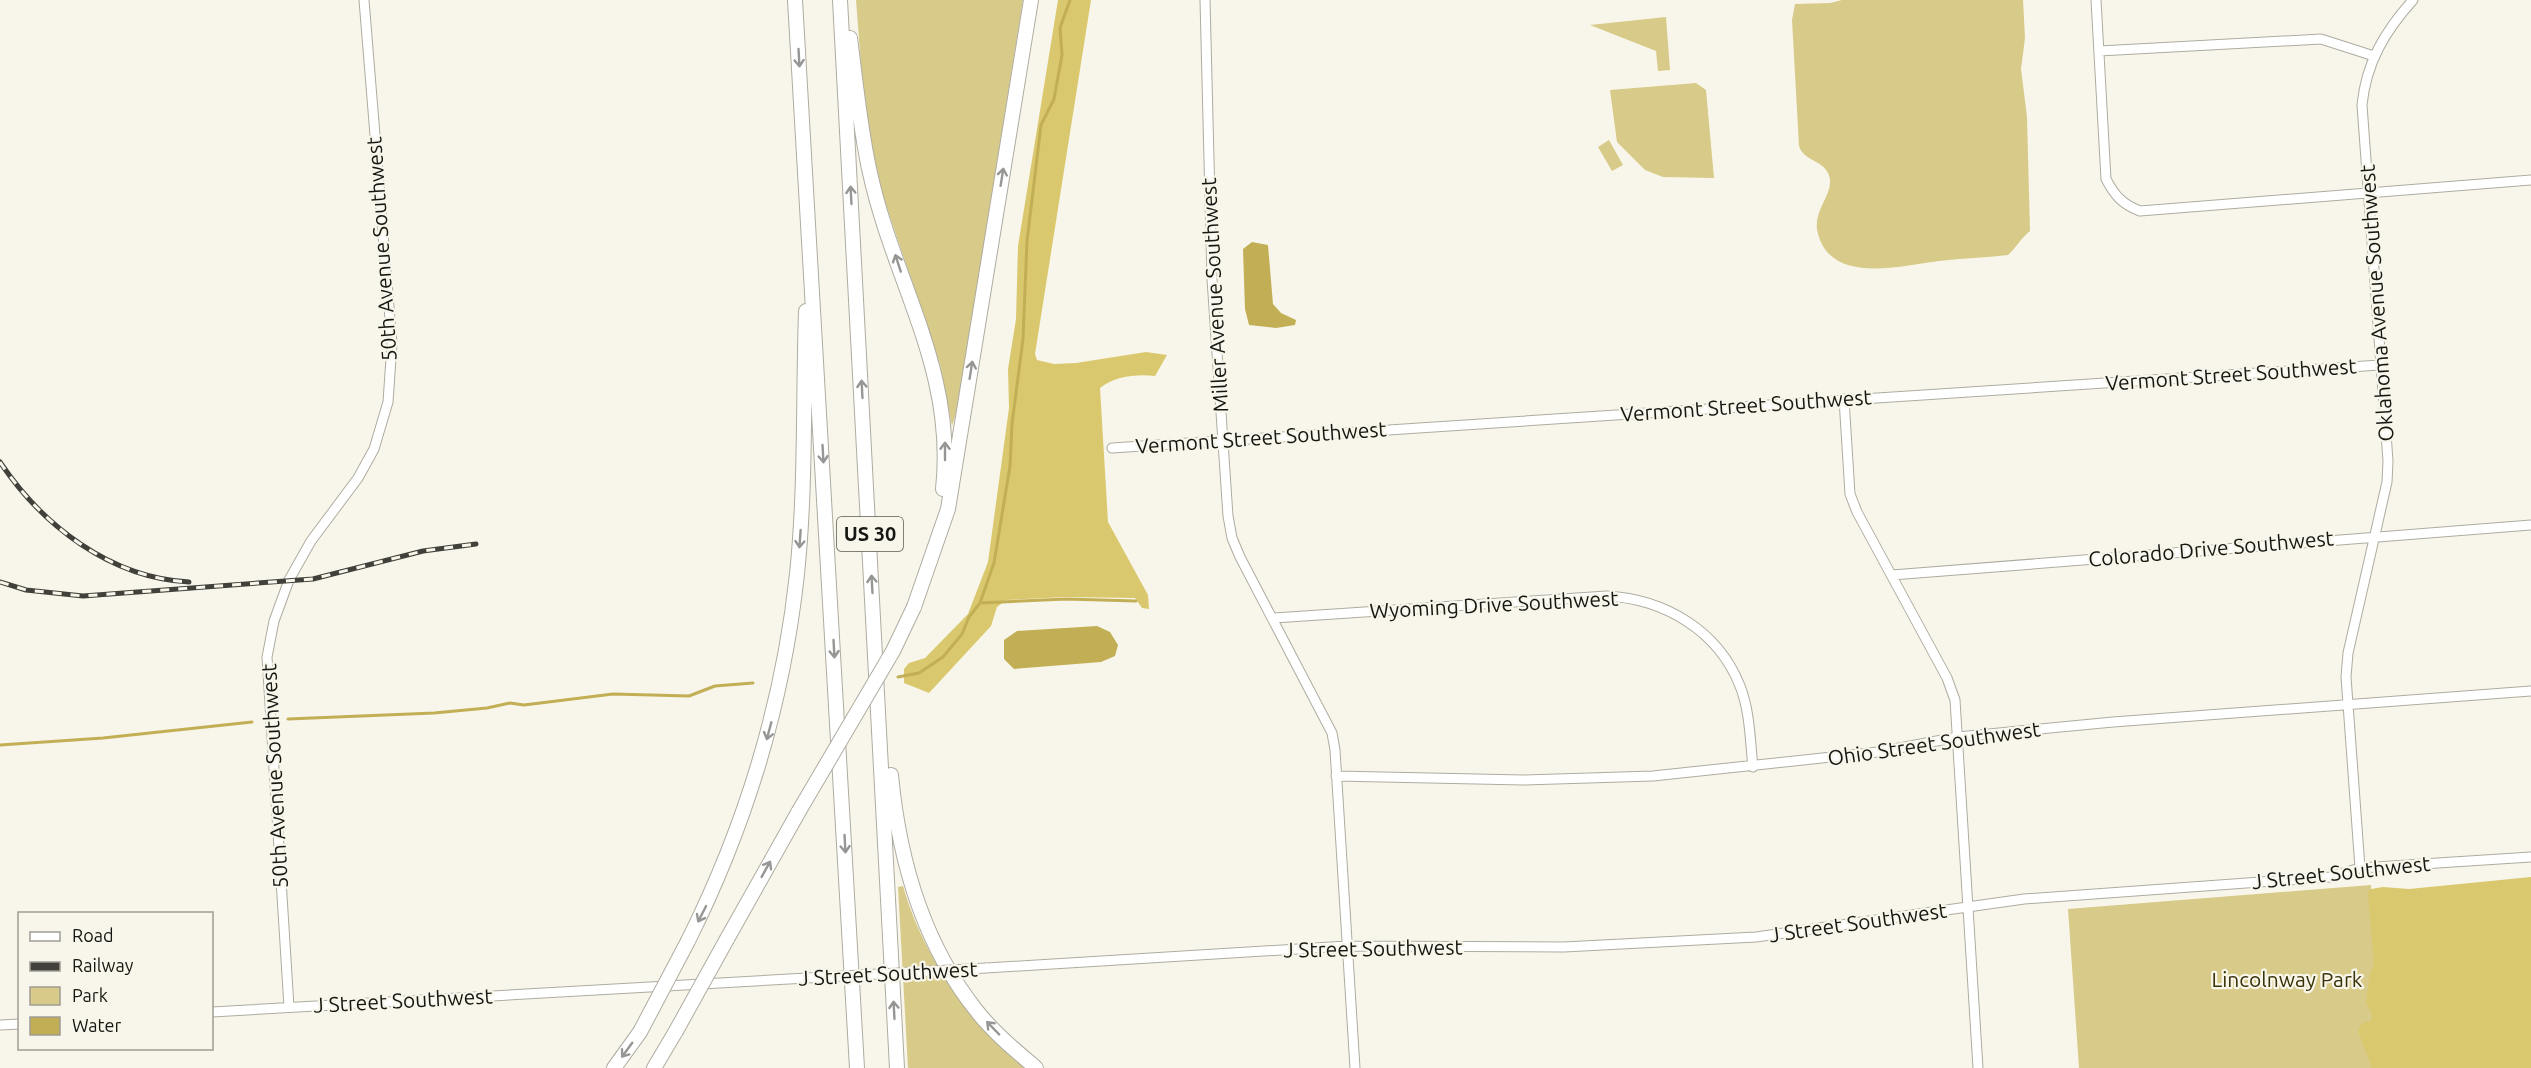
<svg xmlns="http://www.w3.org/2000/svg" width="2531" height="1068" font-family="Ubuntu,sans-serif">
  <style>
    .green { fill: #d8ca88 }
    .forest { fill: #dac86e }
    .water { fill: #c2af55 }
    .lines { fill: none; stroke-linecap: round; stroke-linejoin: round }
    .stream { stroke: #c2af55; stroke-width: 3 }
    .minor-casing { stroke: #aeaca1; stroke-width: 11 }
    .highway-casing { stroke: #aeaca1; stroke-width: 16 }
    .minor { stroke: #fff; stroke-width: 9 }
    .highway { stroke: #fff; stroke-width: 14 }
    .rail-casing { stroke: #41403b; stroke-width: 5 }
    .rail { stroke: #f8f6ea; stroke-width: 3; stroke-dasharray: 9; stroke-linecap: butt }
    .minor-bridge-casing { stroke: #aeaca1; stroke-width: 11; stroke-linecap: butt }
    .highway-bridge-casing { stroke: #aeaca1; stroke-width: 16; stroke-linecap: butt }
    .minor-bridge { stroke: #fff; stroke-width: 9 }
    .highway-bridge { stroke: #fff; stroke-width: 14 }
    .oneway { stroke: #969694 }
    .labels { text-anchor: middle; stroke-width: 4.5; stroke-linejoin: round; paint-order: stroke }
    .shield { fill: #f8f6ea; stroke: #5a5953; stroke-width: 1.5 }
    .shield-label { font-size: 20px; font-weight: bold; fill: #161612 }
    .street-label { font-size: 21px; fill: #161612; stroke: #f8f6ea }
    .park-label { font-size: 21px; fill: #393209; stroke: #f8f6ea }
  </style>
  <rect width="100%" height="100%" fill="#f8f6ea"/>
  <!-- green -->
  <path class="green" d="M856,0h167l-66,410 -5,16 -12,-62 -57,-168 -13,-58 -7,-47z
    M1842,0h181l2,38 -4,31 6,48 3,114c-10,8 -13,16 -22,24 -23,3 -46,3 -69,6 -39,5 -112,25 -122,-32 -3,-21 20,-38 11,-56 -6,-13 -24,-12 -29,-27l-7,-126 3,-16 35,-1z
    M1666,17l4,53 -12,1 -2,-20 -66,-26z
    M1696,83l10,7 8,88 -51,-1 -18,-7 -28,-28 -7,-52z
    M1609,140l14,25 -11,6 -14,-24z
    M2371,885l11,183h-303l-11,-159z
    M903,886c21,74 66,131 122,182h-117l-10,-181z"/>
  <!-- forest -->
  <path class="forest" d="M1058,0h33l-56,354 2,6 17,4 22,-1 70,-11 21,3 -12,21c-18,-2 -40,0 -55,12l8,134 40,73 1,14 -7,-1 -7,-10 -71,-1 -58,3 -9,7 -6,19 -62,67 -25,-10v-14l5,-6 16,-5 43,-44 20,-52 21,-154 -1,-39 8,-50 2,-73z
    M2531,877v191h-159l-14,-37 4,-8 9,-2 1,-6 -6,-13 4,-30 4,-6 -6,-73 3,-4 12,-2 26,2z"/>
  <!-- water -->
  <path class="water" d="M1252,242l16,3 5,59 8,9 15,7 -1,5 -19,3 -27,-3 -4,-16 -2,-60z
    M1097,626l13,6 8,13 -3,11 -14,6 -87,7 -10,-10v-19l13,-9z"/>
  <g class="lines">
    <!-- stream -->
    <path class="stream" d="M980,603l86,-4 70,2
      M898,677l21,-4 24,-16 19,-23 7,-17 11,-14 14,-40 16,-97 2,-42 11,-85 4,-98 14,-116 13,-26 8,-44 -2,-27 10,-28
      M288,719l146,-6 53,-5 23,-5 14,2 89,-11 76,2 26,-10 38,-3
      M0,745l103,-7 149,-16"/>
    <!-- minor casing -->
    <g class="minor-casing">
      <path id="minor" d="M1205,0l7,279 16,237 4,22 8,19 92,176 3,17 20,318
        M2096,0l10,179c9,17 16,25 34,32l391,-31
        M2099,51l222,-12 53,17
        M1844,399l6,95 7,18 90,166 8,22 23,368
        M1112,448l1268,-83
        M1892,575l639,-50
        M1274,618l333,-22c57,3 111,34 133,90 10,25 10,54 13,81
        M1336,776l187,4 130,-4 225,-24 80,-15 155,-15 418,-31
        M2360,868l-14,-191 2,-24 39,-171 1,-21 -26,-356c4,-42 23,-74 51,-105
        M986,968l361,-22 217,1 192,-10 268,-38 306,-22 30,-9 171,-11
        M289,1007l-22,-350 7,-36 15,-41 22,-39 47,-63 16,-29 14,-47 4,-58 -28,-344
        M212,1012l595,-34
        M0,1025l20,-1"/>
    </g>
    <!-- highway casing -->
    <g class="highway-casing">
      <path id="highway" d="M795,0l62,1068
        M840,0l57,1068
        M850,38c6,45 10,91 20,135 24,110 86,197 73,316
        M914,607l34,-98 83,-509
        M891,775c8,85 31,167 85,235 17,22 39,40 60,58
        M727,939l72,-128
        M688,941c58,-116 95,-237 109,-367 9,-87 6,-175 9,-263
        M614,1068l26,-36
        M654,1068l22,-37"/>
    </g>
    <!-- minor -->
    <use href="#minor" class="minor"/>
    <!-- highway -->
    <use href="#highway" class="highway"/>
    <!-- rail casing -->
    <g class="rail-casing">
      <path id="rail" d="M0,462c42,63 110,116 189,120
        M0,582l26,8 57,6 230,-17 110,-28 53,-7"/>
    </g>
    <!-- rail -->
    <use href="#rail" class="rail"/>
    <!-- minor-bridge casing -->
    <g class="minor-bridge-casing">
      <path id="minor-bridge" d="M807,978l179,-10"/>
    </g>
    <!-- highway-bridge casing -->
    <g class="highway-bridge-casing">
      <path id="highway-bridge" d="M799,811l94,-160 21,-44
        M676,1031l51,-92
        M640,1032l48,-91"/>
    </g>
    <!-- minor-bridge -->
    <use href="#minor-bridge" class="minor-bridge"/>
    <!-- highway-bridge -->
    <use href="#highway-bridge" class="highway-bridge"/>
  </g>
  <!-- one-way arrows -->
  <defs><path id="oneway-shaft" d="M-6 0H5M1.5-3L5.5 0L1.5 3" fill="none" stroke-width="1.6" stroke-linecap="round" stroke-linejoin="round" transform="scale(1.5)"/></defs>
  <g class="oneway">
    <use href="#oneway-shaft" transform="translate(799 58) rotate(87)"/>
    <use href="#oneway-shaft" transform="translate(1002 177) rotate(-81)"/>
    <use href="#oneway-shaft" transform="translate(851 195) rotate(-93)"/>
    <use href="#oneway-shaft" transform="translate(898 263) rotate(-108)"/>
    <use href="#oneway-shaft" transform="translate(971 370) rotate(-81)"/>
    <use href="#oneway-shaft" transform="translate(862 389) rotate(-93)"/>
    <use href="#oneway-shaft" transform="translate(945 451) rotate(-90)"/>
    <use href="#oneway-shaft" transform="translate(823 454) rotate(87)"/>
    <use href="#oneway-shaft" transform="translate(800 539) rotate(94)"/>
    <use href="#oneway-shaft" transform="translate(872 584) rotate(-93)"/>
    <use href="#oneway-shaft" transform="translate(834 649) rotate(87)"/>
    <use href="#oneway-shaft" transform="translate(769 731) rotate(105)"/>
    <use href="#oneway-shaft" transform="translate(845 844) rotate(87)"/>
    <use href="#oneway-shaft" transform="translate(766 869) rotate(-61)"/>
    <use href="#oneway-shaft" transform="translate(702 914) rotate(117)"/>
    <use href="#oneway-shaft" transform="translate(894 1010) rotate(-93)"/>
    <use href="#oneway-shaft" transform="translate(993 1028) rotate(-134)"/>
    <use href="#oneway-shaft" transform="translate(627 1050) rotate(126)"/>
  </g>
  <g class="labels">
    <!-- shield labels -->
    <rect class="shield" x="837" y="517" width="66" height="34" rx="4.5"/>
    <g class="shield-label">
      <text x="870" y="541">US 30</text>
    </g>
    <!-- street labels -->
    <g class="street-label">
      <text transform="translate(382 249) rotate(-94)" y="7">50th Avenue Southwest</text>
      <text transform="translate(1215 295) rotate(-93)" y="7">Miller Avenue Southwest</text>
      <text transform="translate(2377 303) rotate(-94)" y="7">Oklahoma Avenue Southwest</text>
      <text transform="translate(2231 375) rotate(-4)" y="7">Vermont Street Southwest</text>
      <text transform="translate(1746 406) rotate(-4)" y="7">Vermont Street Southwest</text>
      <text transform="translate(1261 438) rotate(-4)" y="7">Vermont Street Southwest</text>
      <text transform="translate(2211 549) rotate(-5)" y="7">Colorado Drive Southwest</text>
      <text transform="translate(1494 605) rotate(-3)" y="7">Wyoming Drive Southwest</text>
      <text transform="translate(1934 744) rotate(-8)" y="7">Ohio Street Southwest</text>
      <text transform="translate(275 776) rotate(-93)" y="7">50th Avenue Southwest</text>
      <text transform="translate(2341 873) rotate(-6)" y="7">J Street Southwest</text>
      <text transform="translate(1858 923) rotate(-8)" y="7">J Street Southwest</text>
      <text transform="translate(1373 949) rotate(-1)" y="7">J Street Southwest</text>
      <text transform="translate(888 974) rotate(-3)" y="7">J Street Southwest</text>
      <text transform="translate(403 1001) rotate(-3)" y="7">J Street Southwest</text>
    </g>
    <!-- park labels -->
    <g class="park-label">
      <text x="2287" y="987">Lincolnway Park</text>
    </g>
  </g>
  <!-- legend -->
  <rect x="18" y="912" width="195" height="138" fill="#f8f6ea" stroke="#9e9c94" stroke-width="1.5"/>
  <rect x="30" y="932" width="30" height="9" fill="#ffffff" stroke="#9e9c94" stroke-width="1.5"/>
  <text x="72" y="942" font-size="18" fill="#161612">Road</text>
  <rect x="30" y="962" width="30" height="9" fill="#41403b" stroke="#9e9c94" stroke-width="1.5"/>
  <text x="72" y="972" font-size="18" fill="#161612">Railway</text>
  <rect x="30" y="987" width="30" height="18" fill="#d8ca88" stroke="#9e9c94" stroke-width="1.5"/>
  <text x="72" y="1002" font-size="18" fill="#161612">Park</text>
  <rect x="30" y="1017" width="30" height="18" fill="#c2af55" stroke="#9e9c94" stroke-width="1.5"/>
  <text x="72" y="1032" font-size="18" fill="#161612">Water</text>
</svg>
